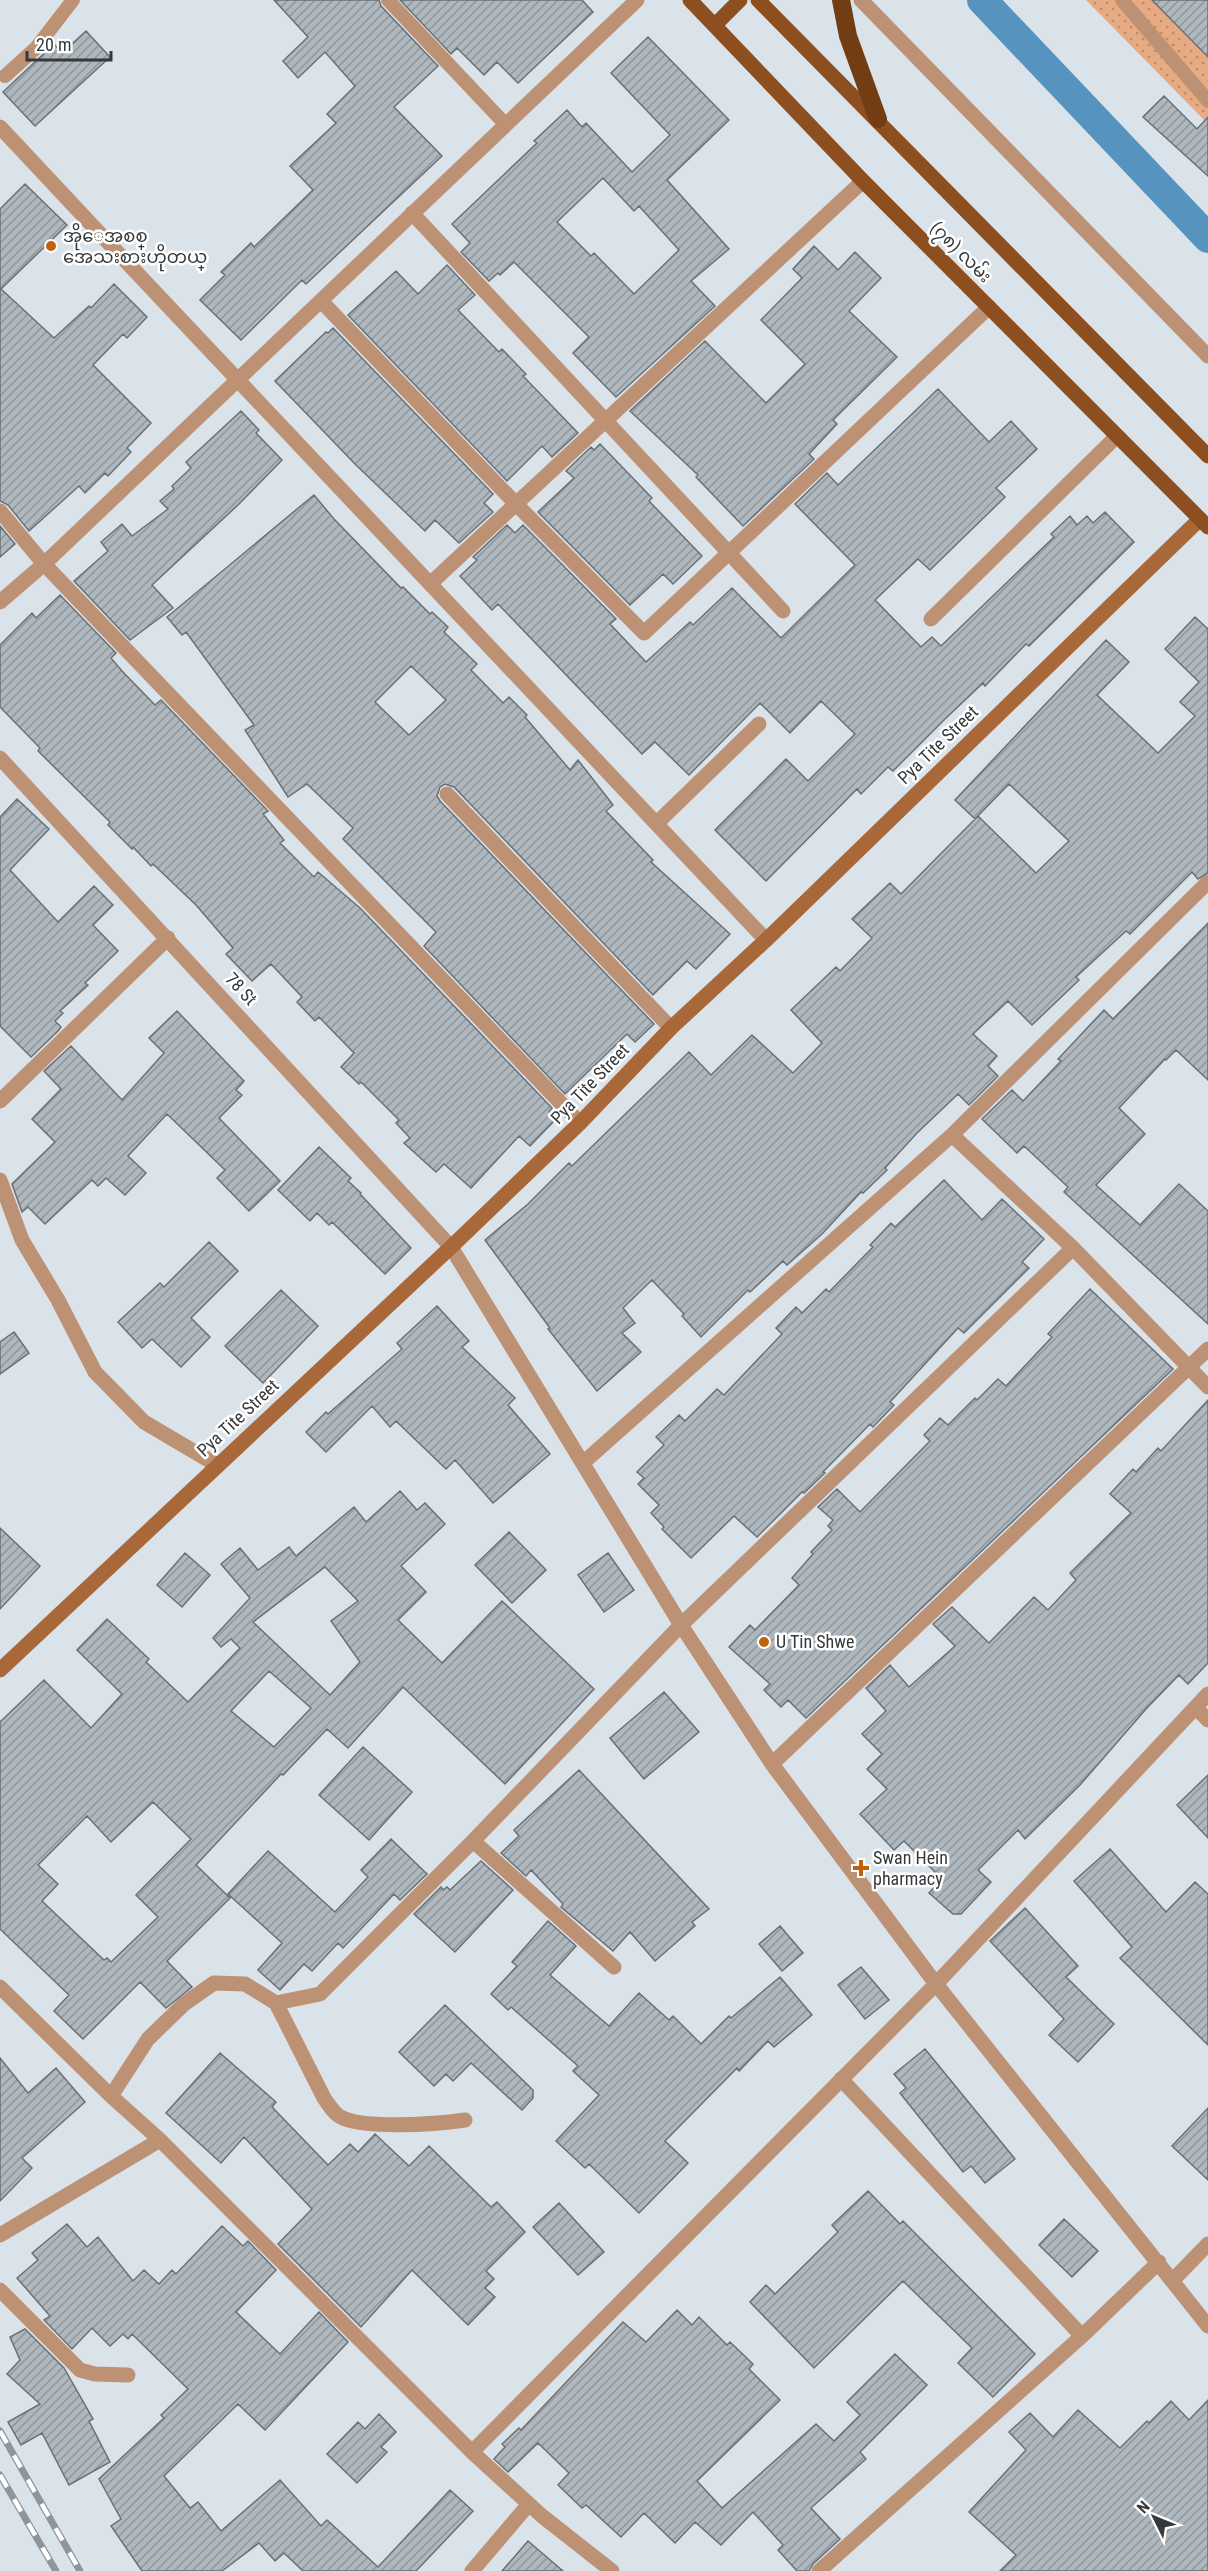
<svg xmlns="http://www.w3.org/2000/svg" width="1208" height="2571" font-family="'Roboto Condensed','Noto Sans Myanmar',sans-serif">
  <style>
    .grass { fill: url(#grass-dots) }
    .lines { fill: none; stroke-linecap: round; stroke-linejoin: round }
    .canal { stroke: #5793bf; stroke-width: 30 }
    .building { fill: url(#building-hatch); stroke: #697076; stroke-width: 1.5; fill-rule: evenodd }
    .lane { stroke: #bd9173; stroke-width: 14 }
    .street { stroke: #bd9173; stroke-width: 15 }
    .secondary { stroke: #a86839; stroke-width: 15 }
    .primary { stroke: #8d4f1f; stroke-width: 15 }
    .highway { stroke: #723d13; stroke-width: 18 }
    .rail-casing { stroke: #8f959a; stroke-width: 7 }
    .rail { stroke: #fff; stroke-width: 4.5; stroke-dasharray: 14; stroke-linecap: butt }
    .poi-dot { fill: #be630c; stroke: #fff; stroke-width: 2 }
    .labels { text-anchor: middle; stroke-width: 5; stroke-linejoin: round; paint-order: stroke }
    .poi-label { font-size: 18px; fill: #35393b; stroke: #fff; text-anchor: start }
    .street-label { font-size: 18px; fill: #35393b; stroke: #fff }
  </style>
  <defs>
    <pattern id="grass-dots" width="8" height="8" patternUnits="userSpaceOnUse" patternTransform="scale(1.5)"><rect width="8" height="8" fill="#e7ab83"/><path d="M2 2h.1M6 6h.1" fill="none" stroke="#bc8c6c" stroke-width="1.8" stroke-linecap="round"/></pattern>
    <pattern id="building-hatch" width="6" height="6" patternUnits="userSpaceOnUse" patternTransform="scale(1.5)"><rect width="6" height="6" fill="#afb8be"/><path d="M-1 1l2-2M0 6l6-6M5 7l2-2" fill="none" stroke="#8f979c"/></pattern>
  </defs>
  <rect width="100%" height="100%" fill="#dbe3ea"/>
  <!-- grass -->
  <path class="grass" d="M1086,0h122v124z"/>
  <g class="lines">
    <!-- canal -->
    <path class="canal" d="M982,0l226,238"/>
  </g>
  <!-- building -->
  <path class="building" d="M274,0h105l2,6 57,60 -44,41 48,49 -136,128 -4,-4 -61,60 -41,-40 25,-25 -4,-3 30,-29 3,4 59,-57 -23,-24 46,-43 -9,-9 28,-28 -30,-34 -27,26 -15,-17 25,-24z
    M400,0h182l11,12 -75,71 -21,-21 -13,13 -27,-27 -6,6z
    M1152,0h56v57z
    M86,31l24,26 -75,69 -32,-34 51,-48 8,9z
    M648,37l81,83 -62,60 62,69 -38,32 24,25 -99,91 -43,-44 16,-16 -75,-75 -14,13 -2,-2 -9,8 -28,-29 9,-9 -18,-19 85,-81 -3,-2 33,-31 15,17 4,-4 46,49 38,-37 -59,-62zM603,178l31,33 5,-5 40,44 -45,44 -40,-41 -3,3 -34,-34z
    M1164,96l33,33 11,-12v59l-65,-59z
    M25,184l42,41 -66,64 53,49 35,-32 2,2 23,-24 33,33 -20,21 -4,-4 -30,31 58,58 -24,25 4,4 -23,24 -3,-3 -20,20 -6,-7 -50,45 -21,-26 -8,-4v-292z
    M814,246l24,24 17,-18 26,26 -32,33 48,46 -64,63 4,4 -28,30 5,5 -71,67 -47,-49 2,-2 -68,-64 75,-70 61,62 39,-39 -44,-44 41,-42 -9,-9z
    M447,265l28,30 -17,15 41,42 3,-3 24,25 -3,2 55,57 -26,24 -10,-11 -35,35 -159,-166 48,-44 22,23z
    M333,328l160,166 -9,9 9,9 -34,31 -24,-23 -10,11 -69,-66 -81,-84 51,-49 2,1z
    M938,389l51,53 22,-21 26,28 -41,39 9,9 -75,73 -12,-11 -43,41 46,47 11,-10 9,9 113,-109 -3,-3 19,-18 7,9 10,-9 6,7 12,-11 29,30 -105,104 -3,-2 -41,42 -2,-3 -38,36 -52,52 -5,-4 -27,27 -4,-5 -91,92 -51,-51 71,-71 22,22 47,-47 -34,-33 -31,32 -30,-30 -71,72 -34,-33 -13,12 -144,-150 -6,6 -32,-34 17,-16 -4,-3 34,-32 8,8 8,-8 93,94 -6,5 36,38 44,-40 3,3 39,-37 49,50 74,-73 -60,-61 32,-31 11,12z
    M241,411l18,19 -3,3 26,27 -43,44 -87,81 21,23 -43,32 -56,-59 34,-30 -7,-9 21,-18 10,12 36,-27 -8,-8 14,-12 -2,-3 19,-18 -5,-6z
    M600,444l52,54 -3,3 53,55 -29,28 -10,-10 -33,31 -92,-93 36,-34 -8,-7 25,-24 3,3z
    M314,495l20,24 67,69 2,-1 27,27 2,-2 16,15 -4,5 33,32 -6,6 32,33 6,-6 18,18 -2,2 45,53 8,-10 35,45 -7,6 47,49 -2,2 79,72 -34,35 -9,-8 -34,34 -199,-208 -9,-3 -5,3 -3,9 3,5 214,223 -19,18 -8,-8 -62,60 -141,-148 12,-14 -93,-93 10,-11 -46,-44 -19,13 -43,-67 9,-5 -68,-93 -4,3 -15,-18zM411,666l35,34 -37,35 -34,-33z
    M0,526l15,18 -15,13z
    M60,595l56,58 -5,5 11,13 33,34 6,-5 107,111 -5,3 21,26 -4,3 34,34 4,-5 42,36 192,200 -3,4 7,7 -26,27 -11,-10 -48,52 -27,-24 -8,8 -32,-29 6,-5 -14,-15 3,-3 -38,-38 -2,2 -18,-17 13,-14 -35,-36 -4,4 -18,-19 5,-5 -31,-33 -19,17 -26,-27 7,-6 -37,-43 -43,-41 -2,2 -18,-19 -1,2 -24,-24 2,-3 -72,-71 2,-3 -40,-41v-62l32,-32 4,5z
    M1195,617l13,12v244l-10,6 -6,-7 -62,62 -4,-3 -50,46 3,3 -47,45 -24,-24 -35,33 24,22 -9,10 10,10 -29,29 -11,-11 -41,39 -32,35 2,2 -24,23 -2,-1 -39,42 -35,31 -4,-4 -33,31 -2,-2 -47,47 -19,-21 2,-2 -32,-34 -29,28 12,15 -13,10 19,19 -44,39 -49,-62 2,-1 -65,-88 43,-36 41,-41 3,3 117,-114 22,23 41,-40 41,38 29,-30 -31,-33 45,-43 4,4 32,-33 -20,-19 38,-36 11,11 77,-78 58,57 33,-32 -60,-57 -34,35 -20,-19 151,-160 23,22 -32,33 61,58 37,-37 -15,-14 19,-20 -34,-33z
    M17,799l32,30 -39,41 48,52 36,-36 19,19 -20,20 25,26 -33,32 3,2 -28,26 3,2 -8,8 6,6 -3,4 -27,26 -31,-31v-209z
    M1208,923v157l-32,-30 -10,10 -1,-1 -46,49 26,26 -49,51 44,40 39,-41 29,27v113l-144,-132 4,-5 -44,-41 -7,7 -35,-34 30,-29 11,11 38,-40 -3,-2 46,-49 9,9z
    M177,1011l67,70 -8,9 6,5 -23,23 61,63 -31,30 -32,-33 8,-8 -58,-56 -39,42 18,17 -21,22 -19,-17 -8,8 -6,-6 -47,44 -17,-17 -6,5 -10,-28 43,-42 -23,-23 29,-30 -17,-18 27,-25 51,54 42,-47 -15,-15z
    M319,1147l32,31 -3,3 13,12 -1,1 51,54 -26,26 -53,-52 -3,3 -12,-12 -7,8 -32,-31z
    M944,1180l38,40 20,-21 42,40 -22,23 7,6 -65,65 -6,-5 -68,74 4,3 -21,22 -3,-3 -47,48 2,1 -21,20 -2,-1 -45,45 -23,-21 -43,42 -29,-29 2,-2 -13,-14 8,-8 -21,-21 6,-6 -7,-6 27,-27 -8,-8 23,-22 6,6 32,-32 7,6 58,-61 -6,-6 20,-21 6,6 24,-24 3,3 44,-45 -3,-2 21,-22 4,4z
    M209,1242l29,29 -47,47 19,19 -29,30 -29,-28 -10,9 -24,-26 42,-39 4,4z
    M1090,1289l83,80 -367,349 -18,-18 -7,7 -17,-17 6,-6 -41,-37 21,-22 5,5 44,-45 -7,-7 21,-24 -2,-2 21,-22 -4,-4 5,-6 -15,-13 19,-18 23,23 70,-71 -6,-6 16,-17 8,7 27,-27 2,2 21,-21 8,7 46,-49 -4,-3z
    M281,1290l37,36 -55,57 -38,-37z
    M437,1306l32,35 -7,6 53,51 -7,7 42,49 -57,49 -38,-43 -9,9 -50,-48 -6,6 -18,-21 -46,46 -20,-20 20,-20 2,2 74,-65 -5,-6z
    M14,1332l15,21 -29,21v-32z
    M1208,1400v263l-20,21 -9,-9 -33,34 -66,76 -55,54 -7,-9 -40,40 13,12 -30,32h-8l-24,-21 13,-14 -38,-38 -10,9 -34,-36 27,-25 -20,-20 15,-15 -20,-20 24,-23 -20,-23 24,-23 19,22 46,-41 -22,-22 19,-17 37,36 45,-46 14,13 28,-30 -6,-7 61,-60 -21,-19 23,-25 3,3 22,-24 3,3z
    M400,1491l17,19 8,-7 20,21 -44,42 25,26 -28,28 44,43 60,-62 92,88 -89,95 -102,-97 -55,61 -21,-19 -44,46 -2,-1 -85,91 34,33 -63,63 25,26 -26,21 -26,-26 -57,57 -29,-28 15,-16 -69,-66v-207l44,-42 47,48 31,-34 -45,-44 30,-31 42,40 -3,3 42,40 52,-54 -9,-9 -10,8 -8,-9 37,-40 -29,-34 19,-16 18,22 31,-23 7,9 58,-49 12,15zM325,1567l33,34 -27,20 29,41 -30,33 -77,-73zM269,1671l42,37 -37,39 -43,-36zM153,1802l38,37 -55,56 22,22 -47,45 -4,-4 -3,2 -62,-59 16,-17 -20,-19 49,-49 24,26z
    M0,1528l40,38 -40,43z
    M509,1532l37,38 -34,33 -37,-38z
    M185,1553l25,22 -28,32 -25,-22z
    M608,1553l26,37 -30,22 -26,-37z
    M664,1692l35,40 -55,47 -34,-41z
    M363,1747l49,45 -43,48 -50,-45z
    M579,1770l130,139 -17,13 3,4 -40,35 -25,-29 -17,19 -52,-44 2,-3 -32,-34 -5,6 -25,-23 18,-17 -5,-6z
    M1208,1775v63l-31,-33z
    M391,1839l36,35 -27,26 -6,-6 -51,54 -5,-5 -26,28 -8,-7 -24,26 -22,-20 24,-27 -54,-49 40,-43 67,61 33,-35 -7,-7z
    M1110,1849l56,63 29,-30 13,12v151l-88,-87 12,-11 -58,-66z
    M481,1861l32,29 -58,62 -41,-38 27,-27 2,3 4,-3 3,3z
    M1025,1908l53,58 -12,11 48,47 -36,38 -29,-27 15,-16 -74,-78z
    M548,1921l28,25 -26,29 59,51 30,-33 30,27 4,-4 28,28 28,-28 2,2 49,-41 32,38 -38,32 -6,-6 -29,30 -2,-3 -72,73 23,22 -49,50 -50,-49 -4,4 -29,-27 43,-46 -26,-24 5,-5 -67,-59 -3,3 -17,-16 26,-28 -5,-4z
    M780,1926l23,27 -21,18 -23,-27z
    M861,1967l28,33 -24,19 -27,-34z
    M445,2005l88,85v8l-11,12 -51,-47 -18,18 -7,-7 -12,12 -35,-34z
    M925,2049l90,110 -30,24 -14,-17 -8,6 -63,-79 6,-5 -12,-14z
    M220,2053l56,49 -4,5 56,58 22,-21 8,8 17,-18 34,32 20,-20 62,61 6,-5 28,30 -39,39 8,8 -9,9 10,9 -27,28 -56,-55 -51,57 -83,-83 34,-35 -68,-72 -23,26 -55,-50z
    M0,2058l28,35 28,-25 29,34 -63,56 10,10 -32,33z
    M1208,2108v72l-36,-34z
    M868,2191l32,33 3,-3 132,133 -42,43 -35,-34 14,-15 -69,-67 -89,87 -64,-66 16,-17 9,9 63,-62 -6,-7z
    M559,2203l45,49 -26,23 -45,-48z
    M1064,2219l34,32 -26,26 -33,-32z
    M67,2224l20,23 11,-10 35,44 11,-11 15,14 13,-14 4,4 46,-48 21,20 5,-5 28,29 -40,42 44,42 39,-42 29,30 -83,88 -27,-26 -74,72 26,32 8,-6 23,29 59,-51 41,46 6,-6 51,47 72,-77 23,21 -57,60h-113l-19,-18 -9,8 -16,-18 -37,28h-80l-31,-45 10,-7 -22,-40 65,-61 -3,-3 27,-26 -56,-55 -4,5 -5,-5 -13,12 -18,-18 -20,21 -28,-29 6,-4 -33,-38 21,-18 -6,-7z
    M677,2310l15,15 7,-8 28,28 3,-3 23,22 -4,5 31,31 -83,81 25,27 94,-84 18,17 26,-26 -13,-13 48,-48 32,31 -67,67 6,7 -55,49 29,31 -27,25 -4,7h-12l-19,-21 5,-5 -30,-33 -32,33 -26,-23 -20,21 -31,-30 -23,24 -35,-32 -4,3 -24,-23 11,-12 -31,-30 -30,29 -14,-13 11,-12 -3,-3 17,-16 2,2 102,-108 23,20z
    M25,2329l39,39 29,51 -4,2 21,41 -41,23 -27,-52 -21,12 -13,-23 32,-18 -33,-30 13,-14 -10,-23z
    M1208,2400v171h-208l16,-16 -47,-43 57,-62 -17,-18 21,-19 23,24 25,-27 42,38 27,-27 2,2 22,-22 18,19z
    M379,2414l17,18 -15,15 6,5 -30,31 -30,-29 31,-32 7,7z
    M528,2541l35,30h-61z"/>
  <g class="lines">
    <!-- lane -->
    <path class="lane" d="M388,0l117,124
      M1122,0l86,101
      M5,76l31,-28 37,-48"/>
    <!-- street -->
    <path class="street" d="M861,0l347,356
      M0,127c254,272 511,541 766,813
      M412,213l371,398
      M322,302l194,202 128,129 345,-326
      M0,511l44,53 536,559
      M431,583l432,-402
      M0,602l44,-38 593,-564
      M931,619l186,-183
      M0,758l451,489 230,378 91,139 164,220 272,342
      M447,794l224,234
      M657,823l102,-99
      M0,1101l168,-163
      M952,1135l121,113 135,139
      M0,1180l22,60 36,60 37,72 49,50 73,43
      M584,1462l368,-327 256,-253
      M1196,1708l12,12
      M772,1764l436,-415
      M473,1841l141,126
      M0,1987l111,109 49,44 312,312 70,64 70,55
      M276,2003l48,95c5,7 8,13 15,18 22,14 99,8 126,4
      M841,2079l241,257
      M111,2096l37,-57 36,-35 30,-21 31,1 31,19 44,-9 153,-153 208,-216 392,-377
      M0,2235l160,-95
      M1173,2280l35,-36
      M0,2290l80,80 15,4 33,1
      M472,2452l464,-468 272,-290
      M472,2571l57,-67
      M819,2571l263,-235 77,-74"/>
    <!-- secondary -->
    <path class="secondary" d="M0,1670l451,-423 129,-124 91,-95 95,-88 434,-421"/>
    <!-- primary -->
    <path class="primary" d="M690,0l173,181 345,346
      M758,0l450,456
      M715,25l25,-25"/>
    <!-- highway -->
    <path class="highway" d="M841,0l7,36 30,83"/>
    <!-- rail casing -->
    <g class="rail-casing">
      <path id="rail" d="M0,2431l80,140
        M0,2475l56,96"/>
    </g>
    <!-- rail -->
    <use href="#rail" class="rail"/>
  </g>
  <!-- markers -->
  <g class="poi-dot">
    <circle cx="51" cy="246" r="6"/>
    <circle cx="764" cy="1642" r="6"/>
    <path d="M858 1859h6v6h6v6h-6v6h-6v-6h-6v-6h6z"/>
  </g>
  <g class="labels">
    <!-- poi labels -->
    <g class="poi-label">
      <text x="63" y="242">အိုေအစစ္<tspan x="63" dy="21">အေသးစားဟိုတယ္</tspan></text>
      <text x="776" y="1648">U Tin Shwe</text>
      <text x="873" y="1864">Swan Hein<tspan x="873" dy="21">pharmacy</tspan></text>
    </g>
    <!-- street labels -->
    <g class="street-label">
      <text transform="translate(961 252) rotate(45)" y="6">(၇၈) လမ်း</text>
      <text transform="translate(938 745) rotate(-44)" y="6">Pya Tite Street</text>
      <text transform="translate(241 989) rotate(47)" y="6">78 St</text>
      <text transform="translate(590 1084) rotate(-46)" y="6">Pya Tite Street</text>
      <text transform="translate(238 1418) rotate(-43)" y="6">Pya Tite Street</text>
    </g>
  </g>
  <!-- north arrow -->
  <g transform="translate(1154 2517) rotate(313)" stroke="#ffffff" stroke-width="4.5" paint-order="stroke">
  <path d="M0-4.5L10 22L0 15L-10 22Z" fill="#35393b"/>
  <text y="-9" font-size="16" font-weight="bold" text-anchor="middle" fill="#35393b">N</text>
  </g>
  <!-- scale -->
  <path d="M27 51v9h84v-9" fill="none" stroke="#35393b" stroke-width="3"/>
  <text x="36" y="51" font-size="18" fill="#35393b" stroke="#ffffff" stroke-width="4.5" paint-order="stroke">20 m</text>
</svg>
